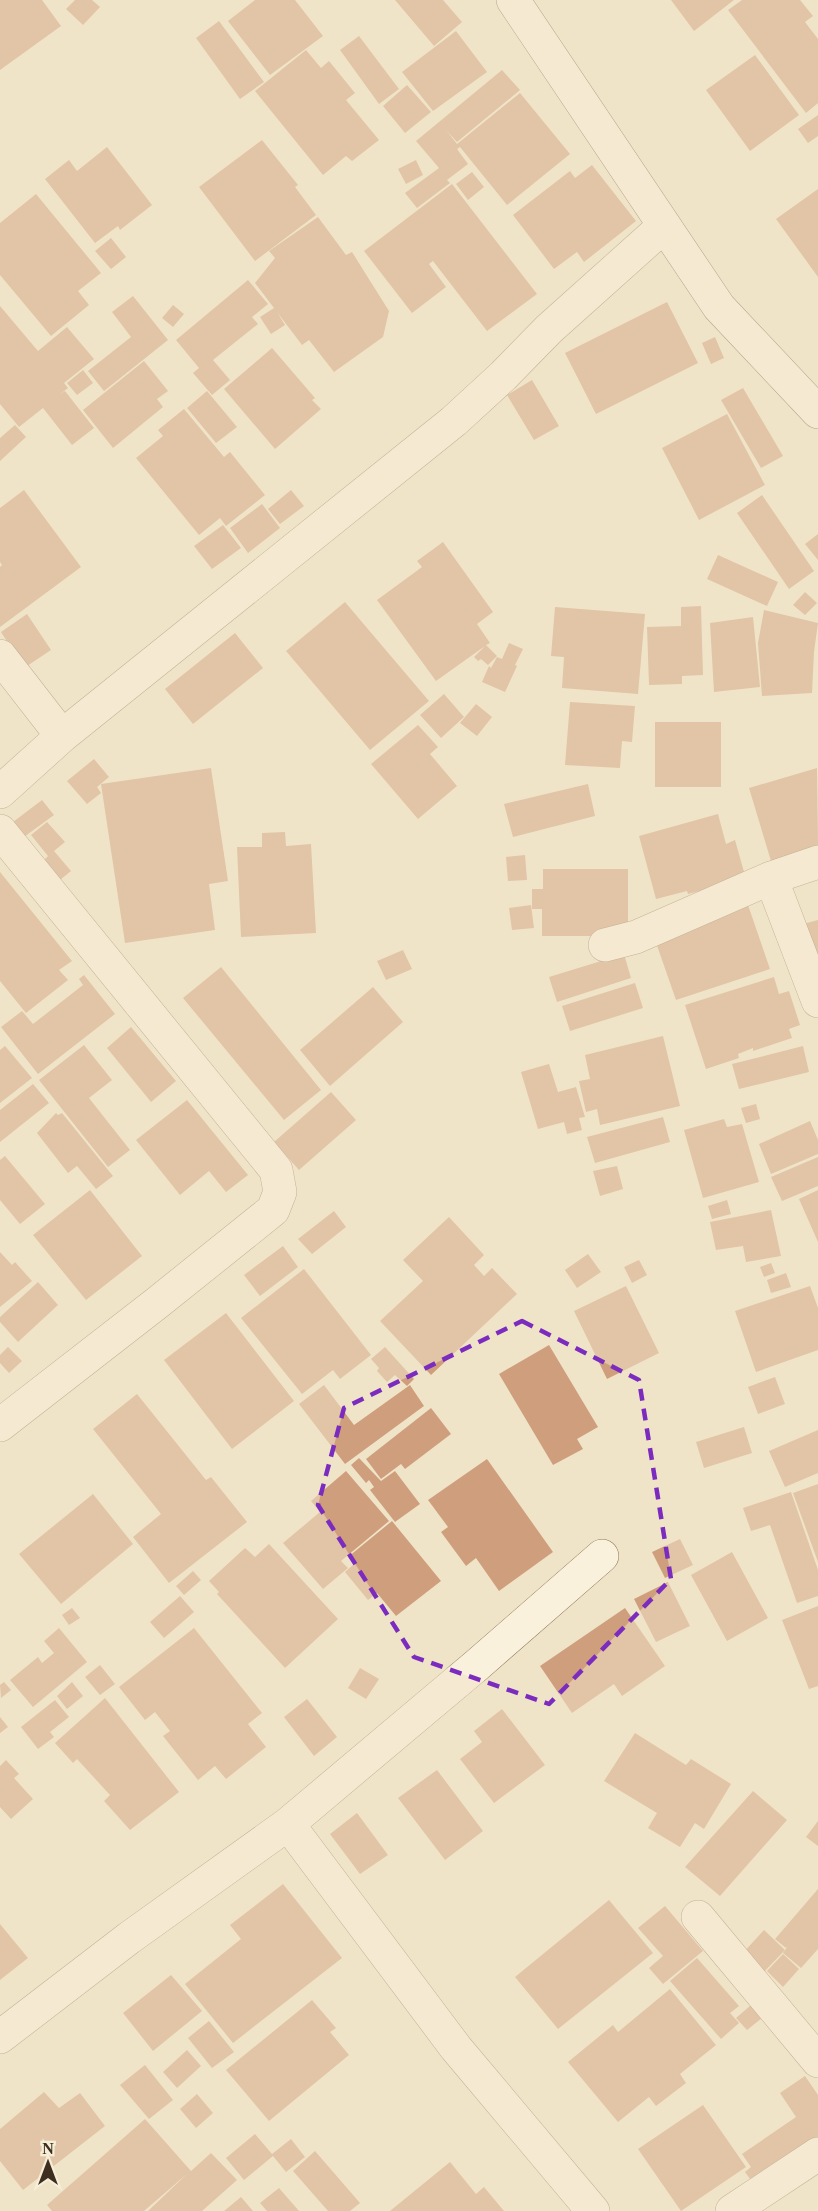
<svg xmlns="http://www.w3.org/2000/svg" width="818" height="2211" font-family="Georgia,serif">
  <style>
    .building { fill: #cf9f7d }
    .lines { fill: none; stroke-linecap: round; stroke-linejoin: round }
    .street-casing { stroke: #8d765c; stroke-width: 34 }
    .secondary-casing { stroke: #6f573f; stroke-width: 34 }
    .street { stroke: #faf1dc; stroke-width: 33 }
    .secondary { stroke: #faf1dc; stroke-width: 33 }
    .marked { fill: none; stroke: #7b2cbf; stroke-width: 4.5; stroke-dasharray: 12 8; stroke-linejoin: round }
  </style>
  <rect width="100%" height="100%" fill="#f0e4c8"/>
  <!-- building -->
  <path class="building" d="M0,0h42l19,26 -61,44z
    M75,0h17l8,7 -17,18 -17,-16z
    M255,0h40l28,36 -53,39 -42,-54z
    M395,0h48l19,22 -28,24z
    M671,0h63l-40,31z
    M742,0h58l13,16 -8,6 13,17v64l-12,10 -78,-103z
    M219,21l45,61 -24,17 -44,-61z
    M456,31l31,41 -54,39 -31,-39z
    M359,36l40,53 -20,15 -39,-54z
    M306,50l15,18 8,-7 26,32 -9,7 33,40 -27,21 -6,-5 -23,19 -68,-84z
    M755,55l44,60 -49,36 -44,-61z
    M502,70l18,20 -63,52 -11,-12 11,14 63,-51 50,61 -63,51 -47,-58 -3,2 11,15 -21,16 3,3 -33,25 -12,-15 34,-25 -23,-27z
    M407,85l24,27 -26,21 -22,-27z
    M818,115v21l-10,7 -10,-14z
    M262,140l36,45 -3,2 21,28 -61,46 -56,-74z
    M107,147l45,58 -32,25 -2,-4 -23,17 -50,-64 24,-19 8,11z
    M416,160l7,15 -17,9 -8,-15z
    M592,165l44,56 -52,41 -7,-10 -23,17 -41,-54 57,-44 5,7z
    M472,172l12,15 -16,13 -12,-16z
    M452,184l85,110 -50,37 -54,-70 -4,3 17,23 -34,26 -48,-62z
    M818,189v88l-42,-58z
    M36,194l65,79 -23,18 11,14 -38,31 -51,-61v-52z
    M318,217l28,38 6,-3 37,59 -6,26 -49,35 -25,-32 -7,5 -25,-33 8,13 -14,9 -11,-17 14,-9 -19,-25 20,-25 -6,-7z
    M111,238l15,19 -15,12 -16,-18z
    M248,280l20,24 -16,13 6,7 -45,36 17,20 -18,15 -19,-22 6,-5 -23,-28z
    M133,296l35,44 -64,51 -16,-20 43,-34 -19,-25z
    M667,302l31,61 -102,51 -31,-61z
    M173,305l11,9 -11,13 -11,-9z
    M0,306l38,45 29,-24 27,32 -30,24 4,5 -9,7 6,-4 29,37 -22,17 -29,-37 -24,19 -19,-23z
    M715,337l9,21 -13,6 -9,-21z
    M272,348l43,50 -3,2 9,9 -46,40 -51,-60z
    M144,361l24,30 -11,8 6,8 -50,41 -30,-38z
    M83,370l10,13 -16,12 -10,-12z
    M532,380l27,46 -25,14 -27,-45z
    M743,388l40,68 -22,12 -40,-68z
    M207,391l30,36 -21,16 -29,-35z
    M184,409l40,48 6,-5 35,43 -39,31 -6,-8 -21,17 -63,-77 27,-22 -5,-6z
    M727,414l38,71 -66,35 -37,-72z
    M15,425l11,12 -26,24v-23z
    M24,490l57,77 -81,60v-60l2,-2 -2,-3v-54z
    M291,490l13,16 -24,18 -12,-15z
    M762,495l52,76 -25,18 -52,-76z
    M262,504l18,24 -32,25 -18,-25z
    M223,525l18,23 -29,21 -18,-23z
    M818,534v26l-13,-16z
    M443,542l50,70 -16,12 13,19 -4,2 11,11 -9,9 -7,-6 -3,2 -4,-4 11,-11 -49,35 -59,-81 45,-33 -5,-6z
    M718,555l60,27 -11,24 -60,-27z
    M805,592l12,11 -12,12 -12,-10z
    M345,602l84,99 -59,49 -84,-99z
    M701,606l2,69 -21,1v8l-33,1 -2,-58 34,-1v-19z
    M555,607l90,7 -7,80 -76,-6 2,-31 -13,-1z
    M764,610l54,13 -4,29 -2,41 -50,3 -4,-53z
    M27,614l24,36 -27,18 -23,-36z
    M753,617l7,70 -46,5 -4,-69z
    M235,633l28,35 -70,56 -28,-35z
    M509,643l14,6 -8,16 2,1 -12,26 -23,-10 7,-16 2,2 6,-11 5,2z
    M444,694l20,23 -23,21 -21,-23z
    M570,702l65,4 -3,36 -10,-1 -2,27 -55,-3z
    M476,704l16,13 -15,19 -17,-13z
    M655,722h66v65h-66z
    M418,725l20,22 -8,7 27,32 -39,33 -47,-55z
    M94,759l15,18 -12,10 4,6 -14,11 -20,-23z
    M211,768l17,113 -19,3 6,46 -90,13 -24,-159z
    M817,768l1,78 -47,15 -22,-73z
    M588,784l7,32 -82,21 -9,-33z
    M42,800l12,15 -30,22 -11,-15z
    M718,814l8,30 9,-4 11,39 -58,15 -1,-3 -31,8 -17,-63z
    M47,822l18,20 -11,9 17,20 -11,9 -16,-20 4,-4 -17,-21z
    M285,832l1,14 25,-2 5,89 -75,4 -4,-90h25v-14z
    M525,855l2,25 -19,1 -2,-24z
    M543,869h85v67h-86v-27h-10v-20h11z
    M0,872l72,89 -13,9 9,10 -42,33 -26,-32z
    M531,905l3,23 -22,2 -3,-22z
    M748,905l22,64 -94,31 -22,-63z
    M818,920v64l-15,-60z
    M403,950l9,19 -26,11 -9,-19z
    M624,954l7,24 -74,24 -8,-25z
    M221,967l100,123 -37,30 -101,-122z
    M84,975l31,39 -77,60 -37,-47 21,-16 11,13 50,-39 -4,-6z
    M774,977l5,17 10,-3 11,34 -11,4 3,9 -39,13v-3l-15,6 1,4 -33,11 -21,-64z
    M635,983l8,25 -73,23 -8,-25z
    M373,987l30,35 -73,64 -30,-36z
    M131,1027l45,54 -25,21 -44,-54z
    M663,1036l17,70 -80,19 -3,-16 -11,3 -7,-31 11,-2 -5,-24z
    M84,1045l28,35 -23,18 41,52 -22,17 -69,-87z
    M5,1046l27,32 -32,25v-53z
    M803,1046l6,26 -70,17 -7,-25z
    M549,1064l9,28 18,-5 9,30 -6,1 3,12 -15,4 -3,-12 -26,7 -17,-57z
    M33,1084l16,19 -49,39v-32z
    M331,1092l25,28 -57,50 -25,-28z
    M187,1100l61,75 -22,17 -17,-21 -29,24 -44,-55z
    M756,1104l4,15 -14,4 -5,-15z
    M56,1113l2,2 4,-2 51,63 -17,13 -19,-23 -9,7 -31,-40z
    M663,1117l7,25 -75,21 -8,-26z
    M724,1119l3,8 15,-3 17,58 -56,16 -19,-68z
    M810,1121l8,19v14l-47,20 -12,-30z
    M5,1156l40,48 -25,20 -20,-24v-40z
    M818,1157v29l-36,15 -11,-24z
    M617,1166l6,23 -23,7 -7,-25z
    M90,1190l52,66 -56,44 -53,-65z
    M818,1190v52l-19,-43z
    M727,1200l4,14 -19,5 -4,-13z
    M771,1210l10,46 -35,6 -3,-16 -27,4 -6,-28z
    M334,1211l12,16 -34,27 -14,-15z
    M449,1217l35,38 -10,10 10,11 8,-8 25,26 -86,81 -51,-54 43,-40 -20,-21z
    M283,1246l15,21 -38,29 -16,-21z
    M0,1252l12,13 3,-3 17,19 -32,26z
    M588,1254l13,18 -24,16 -12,-18z
    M639,1260l8,15 -15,8 -8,-16z
    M771,1263l4,10 -11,4 -4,-10z
    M304,1269l67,86 -31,24 -7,-9 -31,24 -61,-76z
    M786,1273l5,14 -20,6 -4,-13z
    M38,1282l20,23 -40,37 -18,-20v-5z
    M626,1286l33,67 -52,26 -33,-68z
    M810,1286l8,22v42l-62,22 -21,-61z
    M226,1313l68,88 -62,48 -68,-89z
    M549,1345l49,82 -21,12 6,10 -30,16 -54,-91z
    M8,1347l14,14 -13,12 -9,-10v-8z
    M385,1347l29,32 -7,7 -12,-11 -8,7 -10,-11 2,-3 -8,-9z
    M775,1377l10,27 -27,10 -10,-27z
    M324,1385l30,40 56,-40 14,21 -79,58 -46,-60z
    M137,1394l69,86 5,-3 36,45 -78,61 -36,-46 28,-23 -68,-85z
    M431,1408l20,26 -46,35 -4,-5 -20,15 -15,-20z
    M744,1427l8,26 -48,15 -8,-26z
    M818,1430v43l-33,14 -16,-36z
    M359,1458l22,23 14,-10 25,33 -25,18 -25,-32 4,-3 -5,-7 -3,3 -15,-18z
    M487,1459l66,93 -54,39 -23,-33 -10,8 -25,-34 7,-5 -20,-27z
    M346,1471l43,50 -48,40 7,7 -25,21 -40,-46 37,-31 -9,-11z
    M818,1484v78l-25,-69z
    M791,1492l27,78v26l-21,7 -27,-78 -19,6 -8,-23z
    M93,1494l40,50 -72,60 -42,-50z
    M392,1521l49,60 -45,35 -19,-23 -9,7 -23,-28 9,-8 -6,-7z
    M680,1539l13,26 -28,13 -13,-26z
    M269,1544l69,75 -53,49 -68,-74 2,-2 -10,-11 36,-33 10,9z
    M732,1552l36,66 -41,23 -36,-66z
    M193,1571l8,9 -17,15 -8,-9z
    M668,1582l22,44 -34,16 -22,-43z
    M180,1596l14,16 -30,26 -14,-16z
    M818,1606v80l-9,3 -27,-69z
    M72,1608l8,10 -11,7 -7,-10z
    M625,1608l40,58 -43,30 -8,-12 -42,29 -32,-47z
    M59,1628l28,34 -54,45 -23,-27 28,-23 4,6 12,-10 -10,-12z
    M194,1628l68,85 -14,11 18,23 -40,32 -11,-13 -17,14 -35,-44 7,-5 -15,-19 -10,8 -26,-33z
    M100,1665l15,19 -15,11 -15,-18z
    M360,1668l19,11 -13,20 -18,-11z
    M4,1682l7,8 -10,8 -1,-13z
    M72,1682l11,14 -16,13 -10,-13z
    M105,1698l74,94 -49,38 -26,-29 6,-6 -33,-36 -4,4 -18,-20z
    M307,1699l30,38 -23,19 -30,-39z
    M55,1700l14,17 -19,15 4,5 -16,12 -17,-22z
    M502,1709l43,56 -51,38 -34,-44 22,-17 -8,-11z
    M0,1717l8,10 -8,6z
    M635,1733l51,32 5,-6 40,25 -27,45 -9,-6 -15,24 -32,-19 9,-15 -53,-32z
    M6,1760l13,14 -5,4 19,21 -22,20 -11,-12v-41z
    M437,1770l46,61 -38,29 -47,-62z
    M753,1791l34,29 -67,76 -35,-29z
    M357,1813l31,42 -28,19 -30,-40z
    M818,1821v25l-12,-9z
    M283,1884l59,74 -109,85 -48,-59 56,-45 -11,-14z
    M818,1889v60l-17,19 -18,-15 5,-7 -2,2 -11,-9z
    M609,1900l44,53 -95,76 -43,-52z
    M665,1906l38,45 -40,33 -14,-16 14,-12 -25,-28z
    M0,1924l28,34 -28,22z
    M764,1930l21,20 -24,25 -20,-20z
    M783,1954l16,15 -16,18 -16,-16z
    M697,1958l42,48 -9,7 9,10 -18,16 -51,-58z
    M171,1975l31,36 -49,40 -30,-38z
    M670,1989l46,56 -36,29 6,9 -30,23 -7,-9 -31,25 -50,-60 45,-37 5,7z
    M312,2000l24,28 -6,4 19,23 -80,66 -43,-51z
    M751,2005l11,13 -15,12 -11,-12z
    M209,2021l25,31 -22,16 -24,-30z
    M187,2050l14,16 -24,22 -14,-16z
    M145,2065l28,35 -24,19 -29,-34z
    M805,2076l13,19v44l-65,44 -8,-11 6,-5 -9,-13 54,-37 -16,-24z
    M44,2092l15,16 21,-15 25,33 -82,64 -23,-29v-32z
    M197,2094l16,19 -17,15 -16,-19z
    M703,2105l43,62 -65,44 -43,-62z
    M145,2119l46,52 20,-18 26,27 -35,31h-54l40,-38 -44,38h-92l-5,-6z
    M255,2134l17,20 19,-15 14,18 -19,15 -13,-16 -29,24 -18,-22z
    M315,2151l45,52 -10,8h-22l-35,-40z
    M450,2162l26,32 8,-7 20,24h-114z
    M279,2188l20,23h-32l-7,-8z
    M241,2197l12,14h-29z"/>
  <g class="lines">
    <!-- street casing -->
    <g class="street-casing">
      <path id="street" d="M0,656l62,80
        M0,792l62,-56 392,-315 49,-45 46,-47 115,-103
        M0,831l276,339 4,22 -7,18 -116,93 -157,122
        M771,878l47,123
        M605,945l31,-8 135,-59 47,-16
        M288,1824l168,224 137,163
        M698,1917l120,144
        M0,2037l129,-99 159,-114 189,-159 125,-109
        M732,2211l86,-57"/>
    </g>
    <!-- secondary casing -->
    <g class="secondary-casing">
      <path id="secondary" d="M513,0l206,307 99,105"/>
    </g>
    <!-- street -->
    <use href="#street" class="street"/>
    <!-- secondary -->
    <use href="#secondary" class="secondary"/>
  </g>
  <!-- marked area -->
  <path d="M0 0H818V2211H0ZM522,1321l117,59 32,199 -122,125 -135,-47 -96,-152 26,-97z" fill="#f0e4c8" fill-opacity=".55" fill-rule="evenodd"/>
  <path class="marked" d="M522,1321l117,59 32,199 -122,125 -135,-47 -96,-152 26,-97z"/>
  <!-- north arrow -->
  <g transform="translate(48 2163)" stroke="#f7eed8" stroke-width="4.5" paint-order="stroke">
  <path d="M0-4.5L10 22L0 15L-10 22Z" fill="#3d2e20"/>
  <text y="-9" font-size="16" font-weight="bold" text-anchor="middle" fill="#3d2e20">N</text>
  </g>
</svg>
